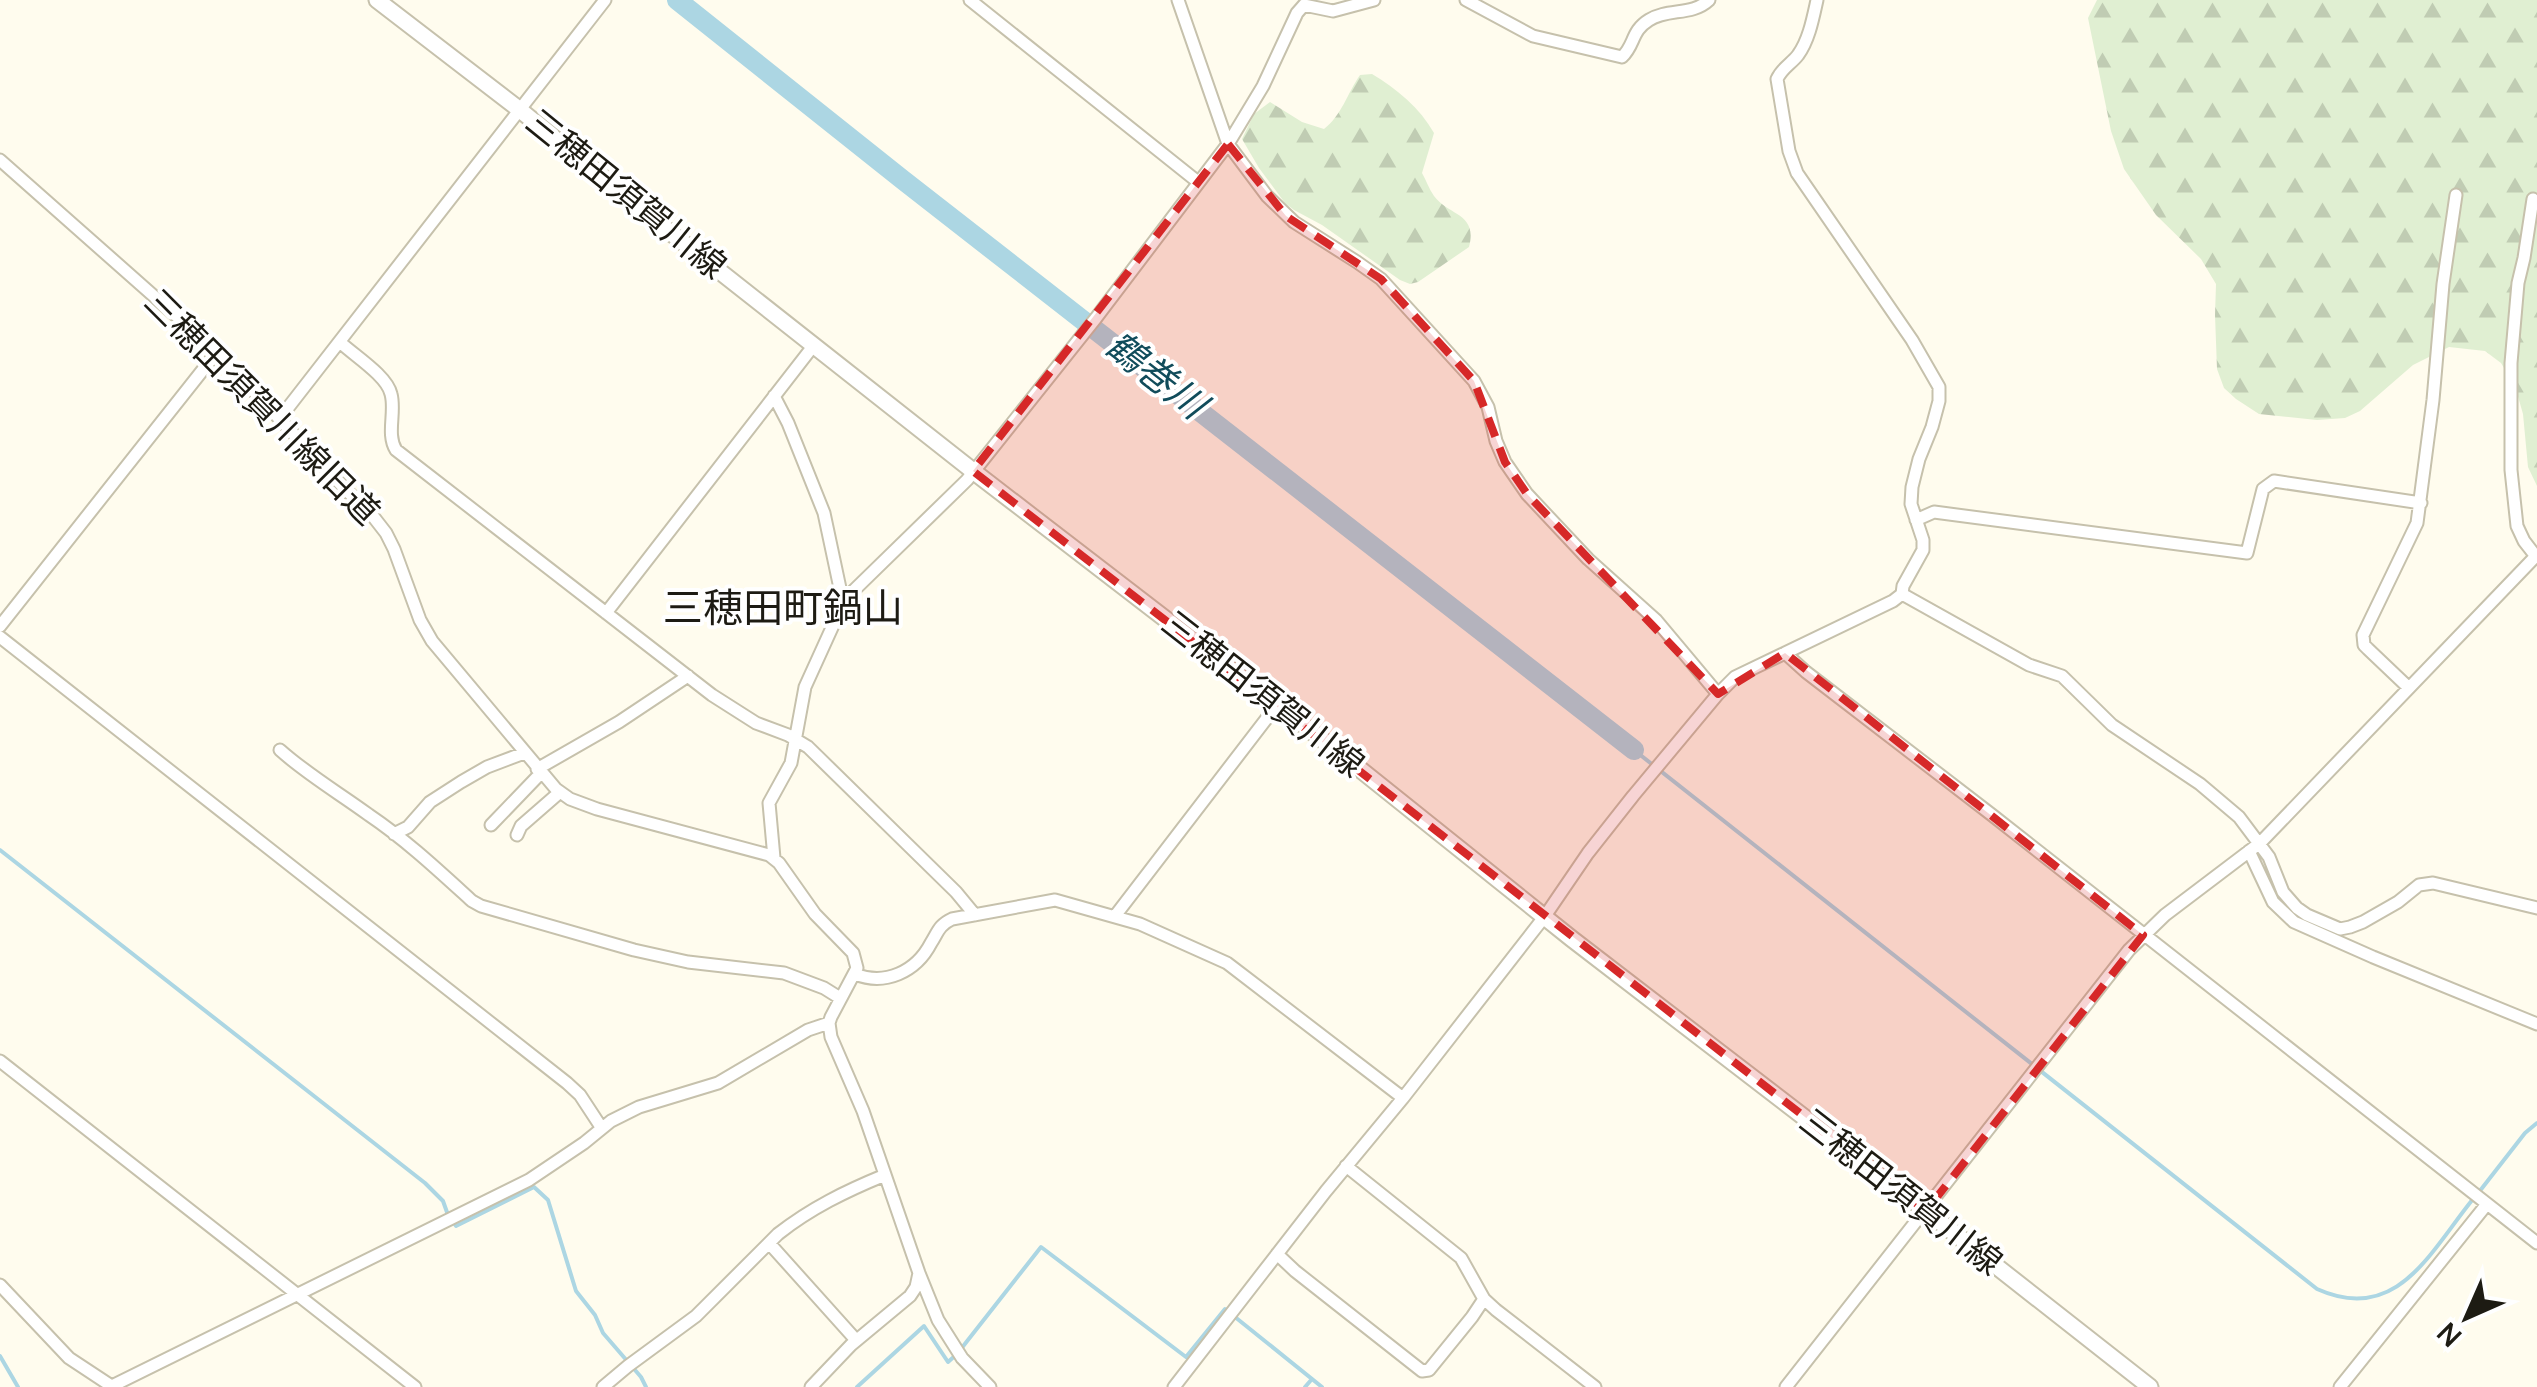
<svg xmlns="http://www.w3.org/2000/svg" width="2537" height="1387" font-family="Manrope,'Noto Sans JP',sans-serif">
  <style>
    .forest { fill: url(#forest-firs) }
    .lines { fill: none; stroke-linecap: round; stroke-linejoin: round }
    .stream { stroke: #acd6e3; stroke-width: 4 }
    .river { stroke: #acd6e3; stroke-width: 20 }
    .street-casing { stroke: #c6c1ac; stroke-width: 15 }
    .secondary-casing { stroke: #c6c1ac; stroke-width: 19 }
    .street { stroke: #fff; stroke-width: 11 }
    .secondary { stroke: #fff; stroke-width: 15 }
    .marked { fill: #d62828; fill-opacity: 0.2; stroke: #d62828; stroke-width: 8; stroke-dasharray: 20 12; stroke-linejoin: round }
    .labels { text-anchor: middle; stroke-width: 8; stroke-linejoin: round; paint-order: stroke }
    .street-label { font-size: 35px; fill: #1d1b13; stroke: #fff }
    .water-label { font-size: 38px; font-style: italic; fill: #114c5b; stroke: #fff }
    .quarter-label { font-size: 40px; fill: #1d1b13; stroke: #fff }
  </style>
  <defs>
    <pattern id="forest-firs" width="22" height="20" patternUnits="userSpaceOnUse" patternTransform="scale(2.5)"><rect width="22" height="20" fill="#e0efd2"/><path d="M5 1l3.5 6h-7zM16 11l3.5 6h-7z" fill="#c0ccb3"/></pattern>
  </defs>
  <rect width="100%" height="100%" fill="#fffcee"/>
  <!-- forest -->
  <path class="forest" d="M2097,0h440v486l-9,-19 -5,-53 -8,-28 -14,-23 -16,-12 -36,-4 -36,18 -53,46 -15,7 -28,2 -58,-6 -23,-15 -12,-11 -7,-19 -2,-54 1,-31 -15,-25 -45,-44 -32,-46 -13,-38 -23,-113z
    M1372,74c25,15 48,34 62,59l-12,40c4,7 7,16 12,23 15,20 44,17 35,51l-51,35 -8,2 -10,-4 -78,-55 -28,-15 -9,-7 -26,-35 -17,-29 12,-25 16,-12 32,20 22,7c18,-14 23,-35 36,-54z"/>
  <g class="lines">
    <!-- stream -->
    <path class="stream" d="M1634,750l683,539c80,36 113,-37 156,-90
      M0,850l425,333 18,18 5,14
      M2479,1192l46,-59 12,-10
      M454,1223l2,3 78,-39 14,13 28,91 19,24 8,18 38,44 5,10
      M0,1356l18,31
      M857,1387l67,-61 24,36 9,-8 84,-107 145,110 39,-48 97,78
      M1305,1387l7,-8"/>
    <!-- river -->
    <path class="river" d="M677,0l226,180 731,570"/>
    <!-- street casing -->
    <g class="street-casing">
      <path id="street" d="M970,0l228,182
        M1178,0l50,144 39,52 27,26 63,40 24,17 93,102 14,26 8,34 9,21 22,32 61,65 68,61 62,74
        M1466,0l67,36 89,21c13,-12 9,-26 27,-37 19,-12 43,-4 60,-20
        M0,160l217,192 129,138 26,25 14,18 8,16 26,71 12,21 124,148 14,10 27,10 172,46 10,8 36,51 38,39 4,15 -26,49 -2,6 2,14 32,74 56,162 19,47 24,38 28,29
        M341,343c14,13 46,33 50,51 5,18 -5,40 5,56l316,245 44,28 32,12 20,12 148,145 19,23
        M774,396l14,27 36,90 17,80 4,6
        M280,418l325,-418
        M1916,520l18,-8 313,41 16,-64 11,-8 147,22
        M1902,594l127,71 33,11 50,49 88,59 39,33 30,40 14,35 14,16 10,7 33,14 10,-2 13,-5 35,-20 21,-17 14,-2 104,25
        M606,613l208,-268
        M0,626l217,-274
        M0,637l567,446 13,12 21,32
        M1785,653l21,19 186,143 545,428
        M2409,688l-41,-39 -4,-4 -1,-10 54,-112 16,-123 10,-116 13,-89
        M280,750c28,25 59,43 89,65 37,25 70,56 103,86l9,5 153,44 54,12 96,11 40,15 16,10
        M537,769l82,-47 69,-46
        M491,825l50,-52
        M394,834l14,-7 22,-25 31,-20 26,-15 37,-14
        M517,835l4,-9 39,-34
        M2249,851l24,51 21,20 79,35 164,67
        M774,858l-5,-55 22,-40 14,-76 40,-88 122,-119 129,-162 132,-174 35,-58 34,-73 7,-8 29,6 41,-11
        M1115,916l162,-211
        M855,974c30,12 61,-2 76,-31 7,-11 8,-18 21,-24l103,-19 85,24 87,39 176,135
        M0,1061l415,326
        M1346,1166l115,92 23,41 12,11 99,77
        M769,1243l87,97
        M1277,1254l18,17 127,100 7,-1 43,-53 12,-18
        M0,1285l69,73 44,29
        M110,1387l419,-207 55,-37 27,-22 28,-14 79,-24 90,-53 21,-7
        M603,1387l25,-21 68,-50 82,-82c33,-26 68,-43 107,-59
        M811,1387l40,-42 59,-49 6,-9 3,-14
        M1174,1387l152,-196 77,-93 142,-182 43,-63 45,-57 85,-102 17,-17 158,-76 9,-7 1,-8 20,-36v-10l-12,-36 1,-17 7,-28 13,-32 7,-26v-14l-27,-47 -115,-167 -8,-22 -12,-72c5,-11 14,-15 21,-24 11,-15 15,-37 19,-55
        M1786,1387l343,-437 36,-35 95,-72 274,-285 1,-3 -11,-14 -7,-15 -6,-56v-107l7,-80 6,-25 9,-59
        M2340,1387l147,-183"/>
    </g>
    <!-- secondary casing -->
    <g class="secondary-casing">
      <path id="secondary" d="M377,0l143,110 132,108 321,253 373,287 226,181 354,272 224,176"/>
    </g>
    <!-- street -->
    <use href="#street" class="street"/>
    <!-- secondary -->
    <use href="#secondary" class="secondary"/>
  </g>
  <!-- marked area -->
  <path class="marked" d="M1228,144l58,72 95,63 93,102 31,81 22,32 191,200 67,-41 358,282 -217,276 -953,-740z"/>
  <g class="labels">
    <!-- street labels -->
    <g class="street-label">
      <text transform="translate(626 194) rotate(39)" y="12">三穂田須賀川線</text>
      <text transform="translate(262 407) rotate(45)" y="12">三穂田須賀川線旧道</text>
      <text transform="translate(1263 694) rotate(38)" y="12">三穂田須賀川線</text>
      <text transform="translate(1901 1192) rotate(38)" y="12">三穂田須賀川線</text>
    </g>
    <!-- water labels -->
    <g class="water-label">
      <text transform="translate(1156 375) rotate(38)" y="13">鶴巻川</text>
    </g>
    <!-- quarter labels -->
    <g class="quarter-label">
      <text x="783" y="622">三穂田町鍋山</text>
    </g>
  </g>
  <!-- north arrow -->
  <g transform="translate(2467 1317) rotate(225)" stroke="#ffffff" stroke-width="8" paint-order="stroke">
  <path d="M0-8L18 38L0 25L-18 38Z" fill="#1d1b13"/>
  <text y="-15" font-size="28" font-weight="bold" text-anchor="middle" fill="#1d1b13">N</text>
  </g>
</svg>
